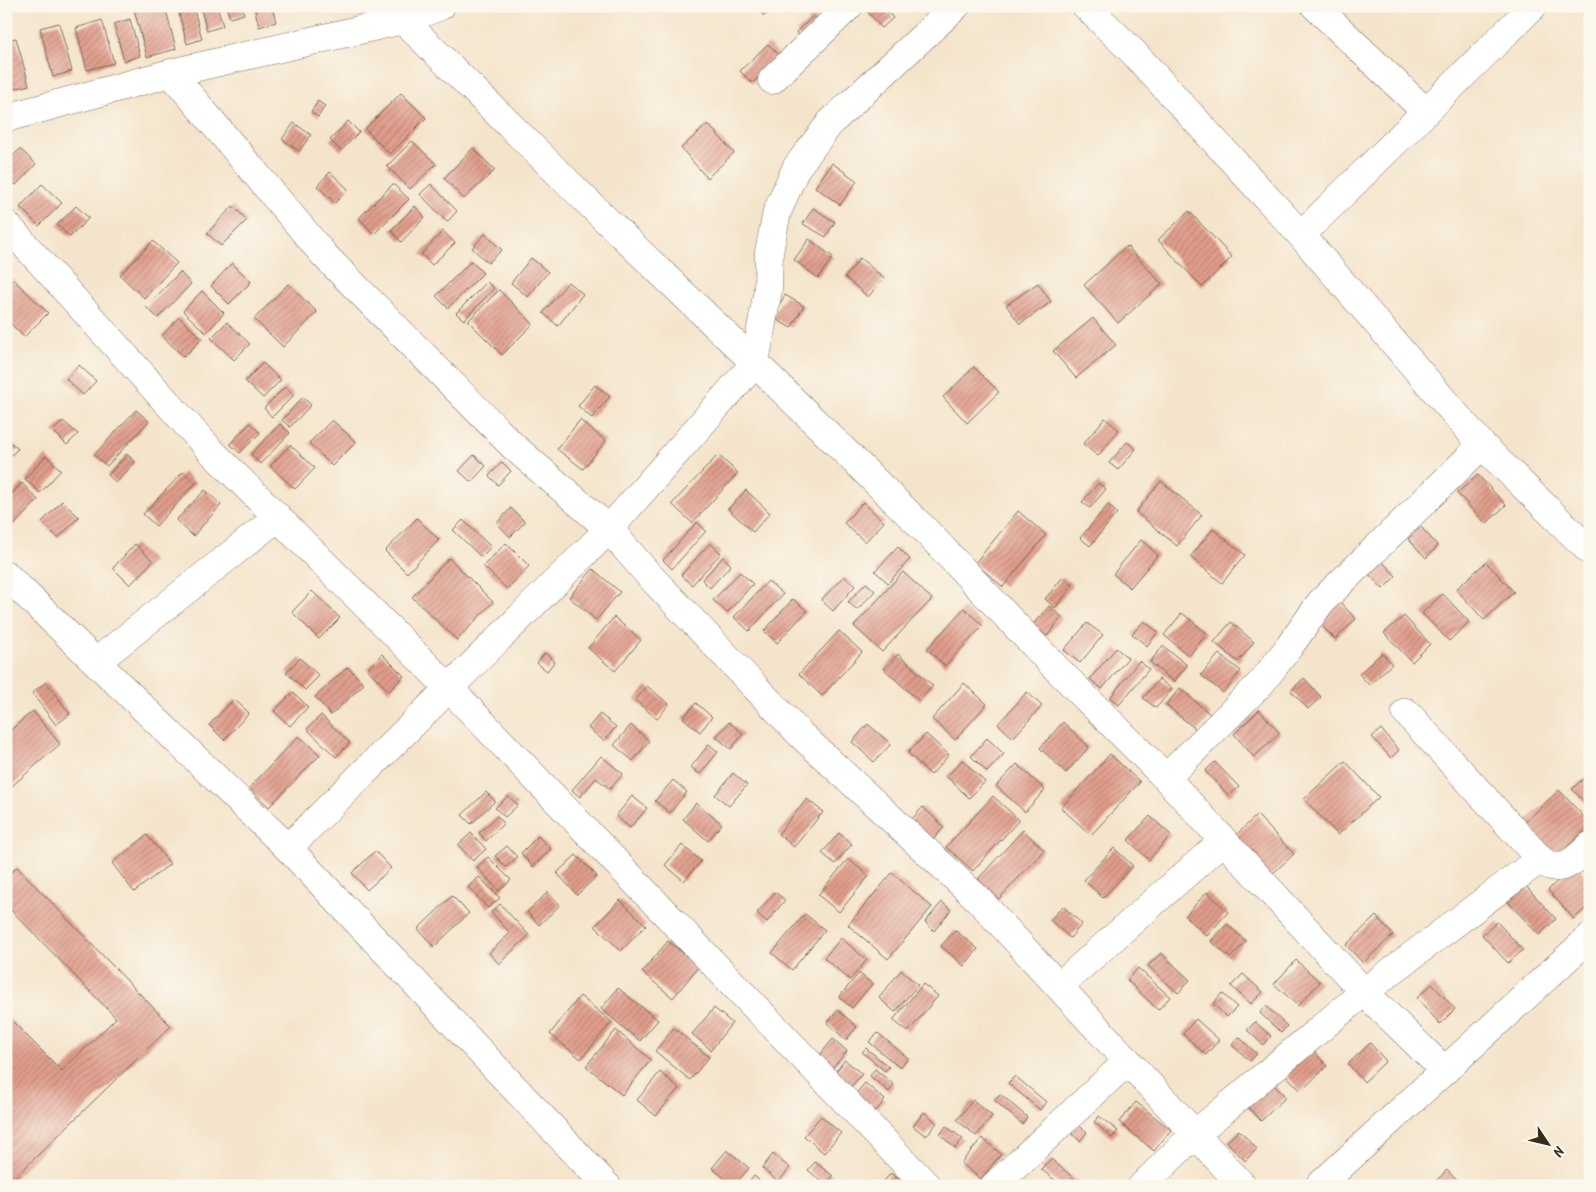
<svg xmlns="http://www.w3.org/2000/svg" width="1596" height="1192" font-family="Kalam,sans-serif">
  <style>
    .building { fill: url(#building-hatch) }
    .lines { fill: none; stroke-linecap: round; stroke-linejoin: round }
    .minor-casing { stroke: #7c6b5b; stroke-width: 29 }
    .minor { stroke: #fff; stroke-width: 28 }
  </style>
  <defs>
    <pattern id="building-hatch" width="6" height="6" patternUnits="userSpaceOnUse" patternTransform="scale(1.25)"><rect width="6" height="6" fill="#e19e8d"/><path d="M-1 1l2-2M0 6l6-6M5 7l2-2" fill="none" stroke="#b88173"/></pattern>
  </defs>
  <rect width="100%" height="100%" fill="#fbf7ec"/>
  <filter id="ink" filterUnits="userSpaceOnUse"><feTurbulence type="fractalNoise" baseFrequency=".02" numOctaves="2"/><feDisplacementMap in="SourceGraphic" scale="10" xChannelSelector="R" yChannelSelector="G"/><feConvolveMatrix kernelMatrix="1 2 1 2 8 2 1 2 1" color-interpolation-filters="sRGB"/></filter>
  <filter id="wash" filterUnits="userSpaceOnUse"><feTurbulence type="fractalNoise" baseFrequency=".0096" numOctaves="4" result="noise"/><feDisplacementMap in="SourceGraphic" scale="20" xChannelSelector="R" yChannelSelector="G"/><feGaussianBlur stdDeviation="1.12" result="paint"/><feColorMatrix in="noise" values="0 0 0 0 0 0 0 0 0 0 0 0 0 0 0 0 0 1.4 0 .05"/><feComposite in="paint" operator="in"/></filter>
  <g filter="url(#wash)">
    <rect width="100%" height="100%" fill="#f4e4cb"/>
    <g id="blocks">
      <!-- building -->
      <path class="building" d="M133,6h32l11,43 -29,8z
        M177,6h16l9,33 -15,5z
        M200,6h17l6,20 -16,5z
        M226,6h16l2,8 -14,4z
        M254,6h18l4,16 -17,5z
        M755,6h20l-11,10z
        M862,6h20l11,12 -11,10z
        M814,16l10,11 -18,16 -10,-11z
        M130,19l10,37 -16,5 -10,-37z
        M102,20l12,43 -27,7 -11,-42z
        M59,23l13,48 -19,6 -13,-49z
        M16,38l13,47 -23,6v-51z
        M768,44l12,12 -28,27 -12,-12z
        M401,93l25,25 -36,36 -25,-25z
        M318,101l7,5 -7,11 -7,-5z
        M348,121l11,11 -18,19 -11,-11z
        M294,123l17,12 -12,16 -17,-12z
        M708,124l26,29 -27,25 -26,-30z
        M412,141l24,23 -26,25 -23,-23z
        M473,148l22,22 -31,29 -20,-21z
        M20,149l16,15 -20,21 -10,-9v-13z
        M832,163l25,18 -17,24 -25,-18z
        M330,172l18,17 -13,14 -18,-17z
        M42,184l20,19 -23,23 -19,-19z
        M393,184l16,15 -35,35 -15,-16z
        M431,184l26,27 -10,11 -27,-28z
        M76,206l13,12 -19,19 -13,-12z
        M233,206l14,14 -26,26 -14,-13z
        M415,206l10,11 -24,25 -10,-12z
        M813,208l22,14 -9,15 -23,-13z
        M1189,211l43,46 -30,30 -44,-47z
        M443,231l12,12 -23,22 -11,-11z
        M485,234l17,16 -14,13 -16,-15z
        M809,239l24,18 -15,21 -24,-18z
        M153,241l24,22 -33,35 -24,-23z
        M1127,246l35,38 -44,39 -34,-38z
        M531,258l17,14 -20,25 -17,-14z
        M860,258l24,20 -16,19 -23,-20z
        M471,261l12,12 -35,35 -12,-12z
        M232,263l19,19 -22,22 -18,-18z
        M180,272l11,12 -33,34 -12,-11z
        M13,279l35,34 -24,24 -18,-18v-32z
        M487,282l7,6 -30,32 -8,-7z
        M568,282l15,12 -25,32 -15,-13z
        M1038,283l13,19 -31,22 -14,-19z
        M288,284l29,28 -34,35 -29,-28z
        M499,290l34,34 -31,31 -34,-34z
        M202,291l22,22 -18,20 -23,-22z
        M785,295l19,11 -13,22 -19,-11z
        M179,317l23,22 -18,18 -22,-21z
        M1093,318l23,27 -40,33 -23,-27z
        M227,322l23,22 -16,16 -23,-22z
        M263,363l18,17 -18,18 -18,-17z
        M79,365l17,16 -13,14 -17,-16z
        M974,367l25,25 -32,31 -24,-26z
        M595,385l15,11 -18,22 -14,-12z
        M285,387l9,8 -22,22 -8,-9z
        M303,397l8,8 -21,22 -8,-7z
        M136,410l13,11 -42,45 -13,-11z
        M1105,418l14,12 -21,26 -15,-12z
        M332,420l24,22 -24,24 -23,-23z
        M580,420l26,21 -23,28 -26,-20z
        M63,421l15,13 -11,11 -14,-14z
        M250,423l10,10 -20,20 -10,-9z
        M280,424l10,9 -30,31 -9,-10z
        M6,438l12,11 -12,11z
        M1127,442l9,7 -18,21 -9,-7z
        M290,445l25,23 -20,21 -25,-23z
        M127,454l8,8 -19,21 -8,-8z
        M474,455l12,11 -15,16 -12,-11z
        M718,455l20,18 -46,50 -20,-19z
        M46,456l15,14 -21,23 -15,-14z
        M502,462l9,9 -13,14 -9,-9z
        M183,472l13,11 -40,43 -13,-12z
        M1478,475l28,30 -20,19 -29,-31z
        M1161,481l41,34 -25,31 -41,-34z
        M22,483l16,17 -26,27 -6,-5v-22z
        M1098,483l8,6 -16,19 -8,-6z
        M205,490l16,15 -28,31 -17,-16z
        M746,490l24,23 -17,19 -25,-23z
        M62,501l17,16 -21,21 -16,-16z
        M863,502l21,20 -19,20 -21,-19z
        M1108,505l9,8 -27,33 -10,-8z
        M511,508l14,14 -15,15 -13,-14z
        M1018,511l28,24 -43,52 -28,-24z
        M417,518l22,22 -32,33 -22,-22z
        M463,520l28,27 -10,10 -28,-27z
        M697,522l9,9 -34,38 -9,-9z
        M1421,527l17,19 -12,12 -18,-19z
        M1213,529l32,26 -23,28 -32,-26z
        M1141,540l17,15 -28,33 -17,-14z
        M506,543l23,23 -22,23 -24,-23z
        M710,543l11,10 -29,32 -11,-10z
        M135,544l18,17 -23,24 -17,-17z
        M898,547l12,12 -22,24 -13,-12z
        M723,557l8,8 -21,23 -8,-8z
        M1378,557l18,19 -13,13 -19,-20z
        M449,558l44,44 -36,38 -45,-43z
        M1486,562l28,30 -30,28 -28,-31z
        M593,569l27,23 -24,28 -27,-23z
        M740,572l13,12 -26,29 -14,-13z
        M903,572l29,27 -50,53 -28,-26z
        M844,576l11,10 -22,25 -12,-11z
        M1063,577l10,8 -18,23 -10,-9z
        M768,581l15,13 -34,37 -15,-14z
        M866,583l9,8 -18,19 -9,-8z
        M312,591l28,27 -21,21 -27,-27z
        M1443,594l26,28 -20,19 -27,-28z
        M793,599l14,12 -30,32 -13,-12z
        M1340,602l16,17 -21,20 -17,-17z
        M1049,606l13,11 -15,19 -14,-12z
        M964,608l19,18 -38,40 -18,-17z
        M1182,613l25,20 -18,23 -25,-21z
        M1404,616l26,28 -18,18 -28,-29z
        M614,617l27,23 -26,31 -27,-23z
        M1144,621l14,11 -11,14 -15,-12z
        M1231,622l23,20 -16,20 -24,-20z
        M1087,623l16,12 -23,28 -16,-13z
        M839,631l23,21 -40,44 -23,-22z
        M1163,646l24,19 -13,17 -24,-20z
        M1116,648l12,10 -26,31 -12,-10z
        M545,653l10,8 -8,10 -10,-8z
        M1382,653l10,11 -23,21 -10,-11z
        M382,654l22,22 -15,15 -22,-22z
        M898,654l35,32 -14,15 -35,-32z
        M1219,654l22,17 -18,22 -22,-18z
        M300,658l19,18 -14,14 -19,-18z
        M1139,661l10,8 -30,36 -9,-7z
        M348,667l16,17 -33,31 -16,-18z
        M1304,678l17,19 -13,12 -17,-18z
        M1159,679l13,10 -16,19 -13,-10z
        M46,682l24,32 -14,11 -24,-32z
        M964,683l23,21 -32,36 -23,-21z
        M647,686l22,18 -12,15 -22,-19z
        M1180,688l31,27 -13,16 -32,-26z
        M293,692l15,15 -18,19 -16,-15z
        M1027,692l15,14 -29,32 -15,-14z
        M234,699l15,14 -25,27 -15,-15z
        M696,703l16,14 -12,15 -17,-14z
        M1259,710l21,23 -26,24 -20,-23z
        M33,711l27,33 -48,42 -6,-6v-46z
        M600,714l16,13 -12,14 -16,-13z
        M321,715l29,28 -14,14 -29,-28z
        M729,722l14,12 -12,15 -15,-12z
        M1063,722l26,25 -23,26 -26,-25z
        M868,724l23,20 -17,18 -22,-20z
        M631,725l18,16 -16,20 -19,-16z
        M1381,729l18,21 -8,8 -19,-21z
        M926,734l23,21 -18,20 -23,-22z
        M299,736l21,19 -51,52 -20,-19z
        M987,738l17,16 -17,18 -16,-16z
        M709,744l9,8 -18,22 -9,-7z
        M1110,754l30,28 -49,53 -30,-27z
        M601,756l22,18 -13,15 -14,-11 -16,19 -8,-7z
        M962,760l23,22 -16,16 -22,-21z
        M1345,761l34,36 -41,38 -34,-36z
        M1215,762l24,25 -10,9 -24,-25z
        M1017,764l28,26 -20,22 -29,-26z
        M733,773l14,12 -18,21 -14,-11z
        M1590,773v35l-18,-19z
        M673,780l14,12 -17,21 -15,-12z
        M1559,790l31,33v3l-37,34 -32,-34z
        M486,792l9,9 -24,23 -9,-9z
        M508,796l10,9 -13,12 -10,-9z
        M632,796l15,12 -17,20 -14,-12z
        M993,796l26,24 -46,51 -27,-24z
        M807,799l16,13 -29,35 -16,-13z
        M696,803l26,21 -14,17 -25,-22z
        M923,807l21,20 -13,15 -22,-20z
        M1257,815l37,39 -25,23 -36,-39z
        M497,816l7,7 -18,18 -7,-8z
        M1150,816l21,19 -22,25 -21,-20z
        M1023,830l21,20 -45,49 -21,-20z
        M471,833l15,16 -13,12 -15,-16z
        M839,833l13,11 -17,20 -13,-11z
        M147,835l23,29 -36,28 -22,-29z
        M538,836l13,13 -18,18 -12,-14z
        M682,845l19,16 -17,20 -19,-16z
        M507,846l10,11 -11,10 -11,-11z
        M1114,848l19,18 -30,32 -19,-18z
        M375,851l16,17 -24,22 -15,-17z
        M576,855l21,21 -20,19 -20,-22z
        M488,857l23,23 -12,11 -22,-24z
        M848,859l21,17 -30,36 -21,-17z
        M1575,864l15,16v24l-16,15 -26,-29z
        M17,867l154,159 -165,160v-163l4,-4 52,52 54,-53 -106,-109 -4,3v-35z
        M892,873l40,34 -44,52 -40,-34z
        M479,877l21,21 -12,10 -20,-21z
        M1526,886l30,33 -17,16 -31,-33z
        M548,892l12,13 -21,20 -12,-13z
        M775,892l10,8 -18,22 -10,-9z
        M1207,892l21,20 -21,24 -22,-20z
        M452,896l17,17 -35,34 -16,-18z
        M620,900l26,25 -25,26 -26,-25z
        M942,902l9,8 -17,21 -9,-9z
        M500,904l29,31 -30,29 -10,-11 21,-20 -19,-21z
        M1063,906l19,18 -12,14 -20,-18z
        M805,914l20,16 -33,40 -20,-17z
        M1376,916l17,19 -30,28 -17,-18z
        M1497,922l26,28 -15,13 -26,-28z
        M1227,924l19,17 -16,17 -19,-17z
        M955,930l23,19 -14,17 -23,-20z
        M841,938l26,22 -17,20 -26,-22z
        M668,941l31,25 -26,32 -31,-26z
        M1161,953l29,27 -12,13 -30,-27z
        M1296,960l24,22 -22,24 -24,-22z
        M1138,968l32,29 -12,13 -31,-30z
        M901,970l17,15 -23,27 -16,-14z
        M859,973l13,11 -20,24 -13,-11z
        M1243,974l20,18 -12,12 -20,-18z
        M923,984l15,12 -30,36 -15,-12z
        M1432,984l23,25 -15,15 -23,-26z
        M618,988l40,32 -18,21 -39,-32z
        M1222,993l15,14 -10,10 -14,-13z
        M580,996l32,26 -31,37 -31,-25z
        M1266,1006l21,20 -6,7 -21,-20z
        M714,1008l18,15 -21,27 -19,-16z
        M838,1010l19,17 -11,13 -19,-17z
        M1196,1019l23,21 -13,15 -23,-21z
        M1255,1022l16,14 -8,9 -16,-15z
        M674,1028l35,29 -19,23 -35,-29z
        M616,1030l35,30 -29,35 -36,-29z
        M878,1033l30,25 -8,10 -31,-26z
        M1239,1037l18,17 -7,7 -18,-16z
        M833,1039l14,12 -19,22 -14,-11z
        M1370,1043l16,18 -22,21 -16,-18z
        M1310,1047l17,19 -26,25 -18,-19z
        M866,1048l23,19 -4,4 -23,-19z
        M845,1060l17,14 -17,20 -16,-14z
        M875,1069l19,16 -5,7 -19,-16z
        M660,1072l19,16 -23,28 -19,-16z
        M1015,1076l31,26 -6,8 -32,-27z
        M1270,1081l16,16 -25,24 -16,-17z
        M865,1083l20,17 -15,19 -21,-17z
        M1000,1094l27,23 -5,7 -28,-24z
        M973,1100l19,16 -16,20 -19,-16z
        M1136,1102l35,28 -17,21 -35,-29z
        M924,1112l13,11 -11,13 -13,-10z
        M821,1116l20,17 -17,20 -20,-17z
        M1099,1116l19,15 -6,7 -18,-16z
        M1077,1124l10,8 -7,9 -10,-9z
        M946,1126l17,13 -8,9 -15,-13z
        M1239,1130l18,19 -12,12 -18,-19z
        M982,1138l19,16 -20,25 -20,-16z
        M727,1150l22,18 -15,18 -22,-18z
        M773,1154l17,14 -12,14 -16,-14z
        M1051,1159l32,27h-21l-21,-17z
        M815,1162l18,14 -7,9 -18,-15z
        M1447,1170l15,16h-31z
        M891,1173l16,13h-27z
        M754,1176l12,10h-20z"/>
    </g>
  </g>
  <g filter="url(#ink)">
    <use href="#blocks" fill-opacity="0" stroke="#7c6b5b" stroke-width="1"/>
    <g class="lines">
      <!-- minor casing -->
      <g class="minor-casing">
        <path id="minor" d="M1086,6l47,46 168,183 181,210 108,106
          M1315,6l111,106
          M403,20l197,194 155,149 171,168 128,135 112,112 198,214 80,78
          M171,73l154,183 189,191 95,82 38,44 153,161 177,164 266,288
          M772,80l77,-74
          M6,118l165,-45 232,-53 38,-14
          M6,224l204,226 239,238 478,498
          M1301,235l232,-229
          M6,575l282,273 319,338
          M96,662l182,-145
          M1406,712l134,147c3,2 7,6 11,7 15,5 29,-11 39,-20
          M1166,778l96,-96 27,-35 32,-45 161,-157
          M288,848l321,-319 146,-166 13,-74 1,-37 8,-40 19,-44 35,-46 125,-116
          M1059,986l164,-145
          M994,1186l134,-125
          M1142,1186l53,-52 169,-142 176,-133
          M1319,1186l271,-249"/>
      </g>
      <!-- minor -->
      <use href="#minor" class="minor"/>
    </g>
  </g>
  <!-- margin -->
  <rect width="1596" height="1192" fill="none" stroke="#fbf7ec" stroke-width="25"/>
  <!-- north arrow -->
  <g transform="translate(1548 1144) rotate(125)" stroke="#fbf7ec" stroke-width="4" paint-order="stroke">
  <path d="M0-4L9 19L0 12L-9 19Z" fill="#3b2a1e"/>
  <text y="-8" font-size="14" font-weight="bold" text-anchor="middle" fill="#3b2a1e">N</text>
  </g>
</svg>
